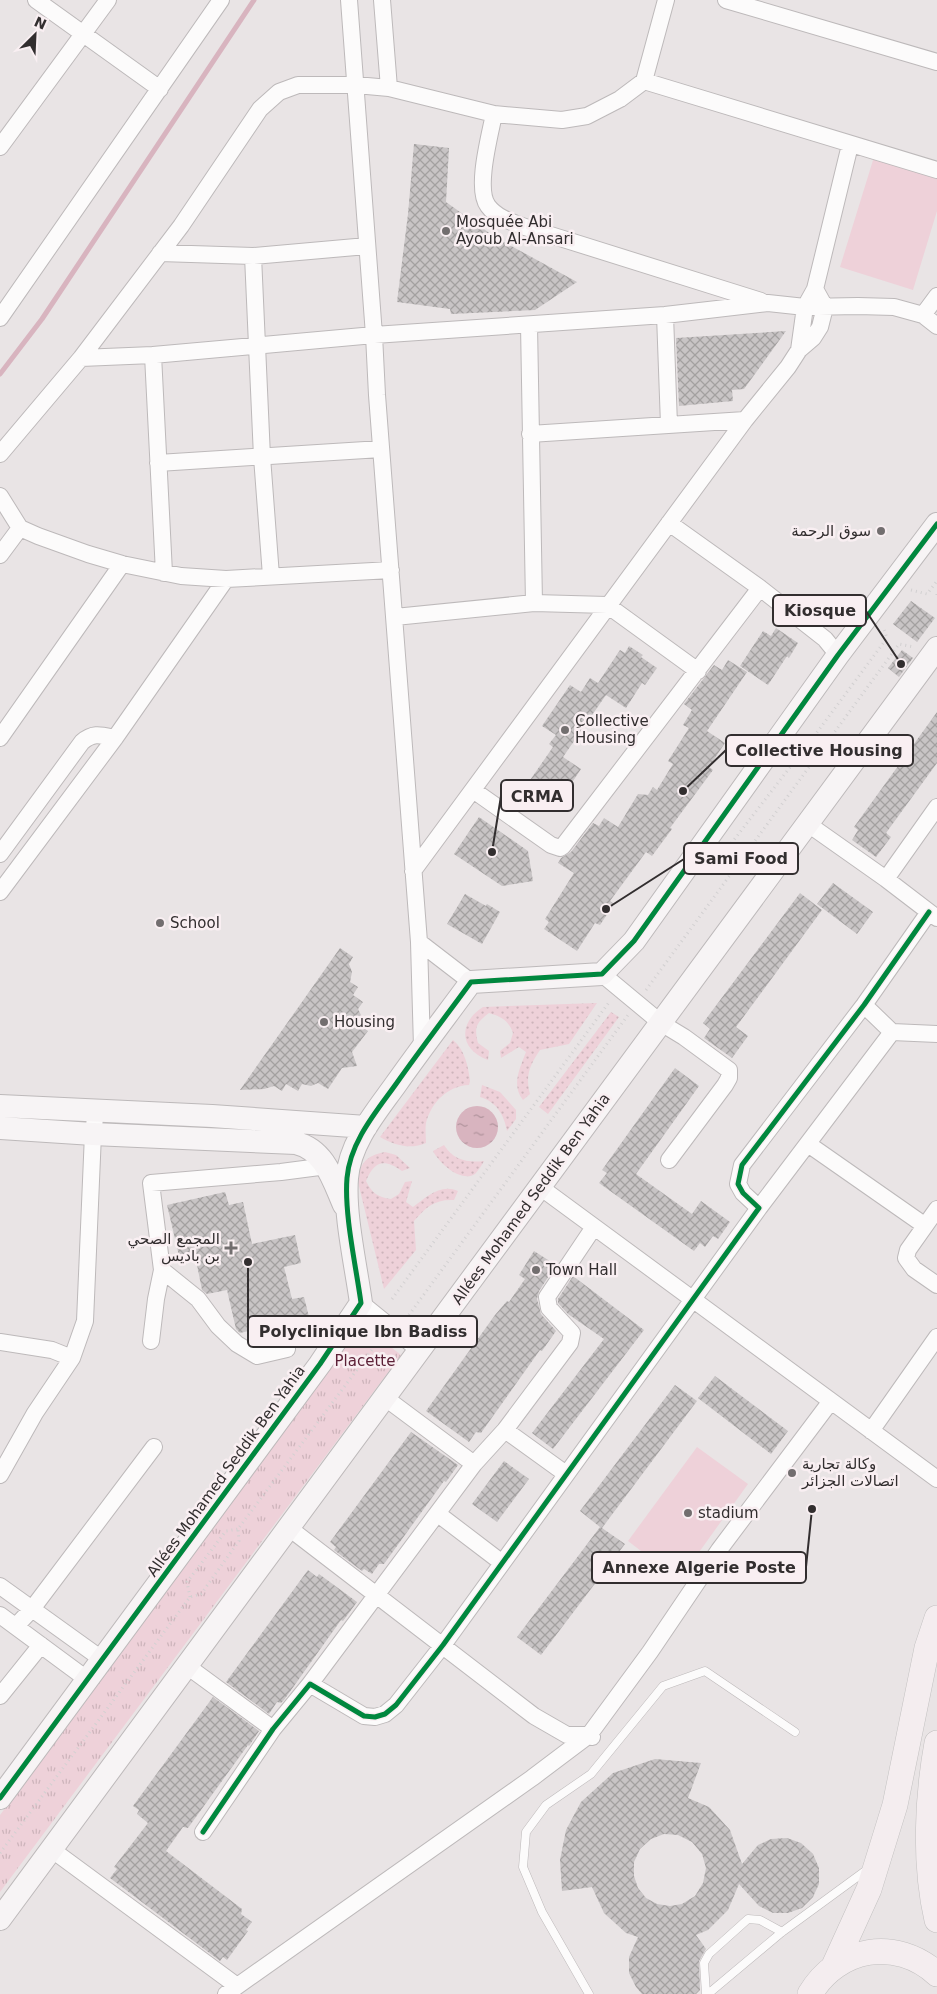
<svg xmlns="http://www.w3.org/2000/svg" width="937" height="1994" font-family="'DejaVu Sans','Noto Sans Arabic',sans-serif">
  <style>
    .grass { fill: url(#grass-dots) }
    .park { fill: url(#park-tufts) }
    .pitch { fill: #eed1d9 }
    .water { fill: url(#water-ripples) }
    .lines { fill: none; stroke-linecap: round; stroke-linejoin: round }
    .stream { stroke: #d8b4bf; stroke-width: 5 }
    .building { fill: url(#building-cross-hatch); fill-rule: evenodd }
    .lane-casing { stroke: #bdb9ba; stroke-width: 9 }
    .street-casing { stroke: #bdb9ba; stroke-width: 18 }
    .secondary-casing { stroke: #bdb9ba; stroke-width: 24 }
    .primary-casing { stroke: #c2c0c0; stroke-width: 26 }
    .path { stroke: #d2d0d1; stroke-width: 3; stroke-dasharray: 1 4; stroke-linecap: butt }
    .lane { stroke: #fcfbfb; stroke-width: 8 }
    .street { stroke: #fcfbfb; stroke-width: 16 }
    .secondary { stroke: #f7f4f5; stroke-width: 22 }
    .primary { stroke: #f4edef; stroke-width: 25 }
    .cycleway-casing { stroke: #f9eff2; stroke-width: 8 }
    .cycleway { stroke: #00873e; stroke-width: 5 }
    .poi-dot { fill: #726e6f; stroke: #f9eff2; stroke-width: 2 }
    .labels { text-anchor: middle; stroke-width: 5; stroke-linejoin: round; paint-order: stroke }
    .poi-label { font-size: 15px; fill: #322e2f; stroke: #f9eff2; text-anchor: start }
    .street-label { font-size: 15px; fill: #322e2f; stroke: #f9eff2 }
    .park-label { font-size: 15px; fill: #5c2037; stroke: #f9eff2 }
    .leader { fill: none; stroke: #322e2f; stroke-width: 2 }
    .callout-dot { fill: #322e2f; stroke: #f9eff2; stroke-width: 2 }
    .callout { fill: #f9eff2; stroke: #322e2f; stroke-width: 2 }
    .callout-label { font-size: 16px; text-anchor: middle; font-weight: bold; fill: #322e2f }
  </style>
  <defs>
    <pattern id="grass-dots" width="8" height="8" patternUnits="userSpaceOnUse" patternTransform="scale(1.25)"><rect width="8" height="8" fill="#eed1d9"/><path d="M2 2h.1M6 6h.1" fill="none" stroke="#cdb4bb" stroke-width="1.8" stroke-linecap="round"/></pattern>
    <pattern id="park-tufts" width="24" height="20" patternUnits="userSpaceOnUse" patternTransform="scale(1.25)"><rect width="24" height="20" fill="#eed1d9"/><path d="M3 7l-1-3M5 7V3M7 7l1-3M15 17l-1-3M17 17v-4M19 17l1-3" fill="none" stroke="#cdb4bb"/></pattern>
    <pattern id="water-ripples" width="26" height="14" patternUnits="userSpaceOnUse" patternTransform="scale(1.25)"><rect width="26" height="14" fill="#d8b4bf"/><path d="M2 4q2-2 4 0t4 0M15 11q2-2 4 0t4 0" fill="none" stroke="#b0939c"/></pattern>
    <pattern id="building-cross-hatch" width="8" height="8" patternUnits="userSpaceOnUse" patternTransform="scale(1.25)"><rect width="8" height="8" fill="#c8c4c5"/><path d="M0 0l8 8M0 8l8-8" fill="none" stroke="#a3a0a0"/></pattern>
  </defs>
  <rect width="100%" height="100%" fill="#e9e4e5"/>
  <!-- grass -->
  <path class="grass" d="M597,1003l-28,41 -29,6c-10,15 -15,25 -10,44l-7,6c-12,-15 -3,-32 3,-48l-7,-5 -18,11 -1,-7 10,-8 3,-10c-5,-13 -11,-16 -24,-20 -13,10 -15,14 -11,30l11,8 -1,9c-29,-11 -30,-37 -5,-53z
    M611,1012l8,5 -71,97 -9,-7z
    M453,1040c12,10 15,26 17,41l-1,4c-22,1 -38,18 -43,38 -1,6 0,14 0,20 -16,7 -32,2 -46,-6z
    M482,1085l18,7 16,18v9l-9,12c-3,-16 -10,-29 -27,-34z
    M444,1145c9,15 24,18 40,16 -2,4 -6,10 -9,13 -14,9 -36,-11 -42,-23z
    M385,1152l11,3 14,13 -8,3c-18,-13 -28,-10 -36,10 6,12 11,16 25,18l8,-5 6,-12 7,-1 -6,21 7,5c13,-10 28,-24 45,-16l-4,9c-19,-1 -28,7 -40,21l2,29 -32,39 -27,-111c6,-18 10,-22 28,-26z"/>
  <!-- park -->
  <path class="park" d="M362,1324l39,31 -401,537v-77l81,-108 121,-168z"/>
  <!-- pitch -->
  <path class="pitch" d="M874,157l63,20v34l-24,79 -73,-23z
    M697,1447l51,37 -69,96 -51,-39z"/>
  <!-- water -->
  <path class="water" d="M456 1127a21 21 0 1 1 42 0a21 21 0 1 1-42 0Z"/>
  <g class="lines">
    <!-- stream -->
    <path class="stream" d="M0,374l42,-55 212,-319"/>
  </g>
  <!-- building -->
  <path class="building" d="M414,144l35,4 -3,54 49,35 82,45 -42,28 -84,4 -1,-5 -53,-7 11,-88z
    M786,331l-42,58 -12,1 1,11 -54,5 -3,-68z
    M911,601l24,17 -18,24 -24,-18z
    M776,628l22,15 -9,15 -2,-2 -19,29 -28,-19 23,-35 8,5z
    M629,646l14,9 -2,2 16,11 -12,17 -3,-2 -16,25 -20,-13 -43,62 18,12 -10,15 -2,-1 -20,27 -22,-16 5,-7 -4,-4 25,-36 -4,-3 7,-9 -14,-9 28,-41 11,7 9,-14 8,5 22,-33 5,3z
    M902,650l11,8 -14,19 -11,-9z
    M728,660l19,12 -40,59 18,12 -16,24 4,3 -43,58 2,1 -20,27 -6,-4 -36,49 4,3 -14,21 -5,-2 -18,28 -33,-22 5,-7 -4,-3 29,-46 -16,-10 3,-5 10,-6 22,-29 6,3 5,-8 14,9 20,-33 10,1 5,-8 4,3 16,-26 -5,-3 21,-33 -6,-3 9,-15 -8,-6 30,-39 8,5z
    M937,712v51l-51,70 5,4 -15,20 -24,-17 6,-10 -4,-3z
    M479,817l49,34 5,30 -31,5 -48,-32z
    M833,883l40,29 -16,22 -40,-30z
    M800,893l22,17 -86,117 12,9 -16,22 -28,-20 6,-9 -7,-6z
    M465,894l21,12 1,-2 13,8 -18,32 -35,-20z
    M340,948l13,9 -4,7 3,8 -2,10 8,5 -5,8 10,7 -5,7 4,8 -3,7 9,7 -16,21 5,14 -15,2 -14,21 -10,-6 -7,3 -9,-2 -4,7 -12,-7 -4,7 -8,-5 -10,3 -24,1z
    M675,1068l24,18 -63,88 56,40 9,-13 29,21 -12,17 -5,-3 -8,11 -5,-4 -6,8 -95,-68 8,-10 -5,-3z
    M225,1192l4,13 14,-3 9,42 43,-9 6,28 -17,4 8,32 12,-2 5,20 -69,16 -4,-4 -9,-39 -20,4 -5,-4 -6,-30 -15,4 -14,-59z
    M534,1251l22,14 -17,26 -2,8 4,15 15,17 -14,20 -2,-1 -59,83 -5,-1 -7,10 -43,-31 69,-96 12,-14 2,1 16,-23 -6,-4z
    M573,1276l71,54 -91,119 -21,-16 72,-94 -36,-25 -10,-11v-4z
    M715,1376l73,55 -17,23 -73,-56z
    M675,1385l22,16 -95,127 23,16 -84,111 -24,-18 83,-110 -20,-16z
    M411,1432l47,33 -12,17 -2,-1 -60,83h-5l-7,10 -8,-5 -2,2 -28,-21 2,-3 -6,-5z
    M504,1461l25,18 -32,43 -25,-18z
    M308,1570l9,7 2,-3 38,28 -14,19 -2,-1 -57,80 -3,3 -4,-1 -8,12 -43,-32z
    M213,1697l46,34 -10,15 -1,-1 -60,83 -5,-1 -17,24 76,58 -1,5 11,8 -6,8 2,1 -21,29 -4,-3 -3,4 -110,-83 7,-9 -3,-2 34,-44 -11,-9 2,-4 -6,-4z
    M655,1759l46,4 -13,35 21,9 21,23 12,34 16,-19 13,-6 16,-1 14,5 12,11 6,14v16l-6,13 -11,11 -14,5h-15l-14,-7 -20,-22 -11,26 -20,20 -12,5 10,14 -7,12 1,29 -4,4h-54l-6,-7 -7,-14v-16l9,-20 -12,-4 -22,-20 -12,-26 -30,4 -2,-31 6,-30 15,-28 32,-29zM664,1834l14,1 14,7 10,12 4,14 -3,15 -8,13 -13,8 -12,2 -13,-2 -11,-6 -8,-10 -4,-12v-14l6,-13 11,-10z"/>
  <g class="lines">
    <!-- lane casing -->
    <g class="lane-casing">
      <path id="lane" d="M589,1994l-47,-82 -19,-45 3,-35 20,-27 45,-31 72,-88 42,-15 90,61
        M706,1994l-2,-31 5,-9 39,-35 12,1 22,12
        M708,1994l74,-62 86,-63"/>
    </g>
    <!-- street casing -->
    <g class="street-casing">
      <path id="street" d="M36,0l124,89
        M349,0l25,335 3,60 42,547 3,105
        M382,0l7,88
        M726,0l211,62
        M644,81l22,-81
        M494,114c-4,21 -19,75 -6,92 9,12 24,16 37,21l236,74
        M0,147l108,-147
        M160,253l93,3 114,-10
        M253,256l9,201 9,119
        M665,315l4,110
        M923,315l14,-19
        M0,318l221,-318
        M529,325l5,278
        M799,350l6,-43 10,-18 35,-144
        M81,358l72,-3
        M530,434l215,-14
        M0,454l81,-96 100,-132 79,-117 19,-17 19,-7h58l33,3 105,26 68,6 25,-4 33,-17 24,-18 293,89
        M158,463l223,-14
        M0,496l20,32 18,8 50,18 34,10 59,12 45,3 165,-9
        M669,523l91,65 65,51 13,16
        M0,555l20,-27
        M164,573l-11,-218 221,-20 291,-20 103,-12 37,4 53,-1 36,1 29,8 14,11
        M395,617l139,-14 73,2 91,66
        M0,738l122,-174
        M473,790l78,55 9,3 3,-2 197,-258
        M808,824l78,55 51,39
        M0,854l82,-112c11,-10 19,-7 33,-4
        M413,871l332,-451 43,-53 11,-17 14,-12 7,-11 5,-20 -10,-18
        M886,879l51,-72
        M0,892l115,-154 111,-159
        M419,942l52,40
        M602,974l59,49 23,14 45,33v8l-4,7 -56,75
        M892,1032l45,2
        M808,1144l116,81
        M540,1187l397,292
        M759,1208l133,-176 -28,-27
        M937,1209l-29,41 -2,8 8,11 23,16
        M361,1303l58,47
        M151,1341l5,-42 6,-29
        M0,1342l52,8 20,8 13,-37 8,-187 3,-24
        M287,1349l-30,7 -20,-12 -19,-18 -20,-27 -36,-29 -11,-87 130,-11 46,-6
        M384,1397l90,67
        M505,1430l61,44
        M871,1431l66,-94
        M0,1475l35,-62 37,-55
        M438,1514l63,48
        M289,1528l245,188 33,19h22l3,2
        M0,1586l103,74
        M0,1615l88,65
        M16,1626l16,-17 122,-162
        M187,1666l86,63
        M310,1684l164,-220 31,-34 65,-87 2,-10 -23,-25 -2,-11 47,-70
        M0,1696l41,-51
        M203,1832l70,-103 37,-45 54,32 11,1 10,-3 11,-9 47,-60 316,-437 -16,-15 -5,-9 4,-19 122,-160 65,-93
        M51,1849l186,137
        M226,1994l306,-216 57,-43 61,-83 69,-102 112,-149"/>
    </g>
    <!-- secondary casing -->
    <g class="secondary-casing">
      <path id="secondary" d="M0,1106l212,10 154,11
        M0,1128l93,6 203,9c29,7 37,37 48,62
        M0,1798l320,-434 41,-61c-5,-37 -17,-89 -14,-125 3,-36 29,-66 49,-94 24,-34 50,-68 75,-102l131,-8 32,-33 204,-286 99,-131
        M0,1919l937,-1271"/>
    </g>
    <!-- primary casing -->
    <g class="primary-casing">
      <path id="primary" d="M937,1743c-10,55 -13,121 0,177
        M834,1966l35,-77 26,-84 32,-157 10,-30
        M810,1994c28,-47 86,-57 127,-20"/>
    </g>
    <!-- path -->
    <path class="path" d="M911,590l16,4 10,-13
      M937,594v4
      M710,871l111,-144 66,-89 -4,-11
      M646,990l253,-346 15,3
      M392,1299l218,-298
      M406,1319l222,-304
      M190,1597l-3,-15 39,-51 12,-2
      M0,1853l190,-256 11,-3 38,-53 -1,-12 142,-190"/>
    <!-- lane -->
    <use href="#lane" class="lane"/>
    <!-- street -->
    <use href="#street" class="street"/>
    <!-- secondary -->
    <use href="#secondary" class="secondary"/>
    <!-- primary -->
    <use href="#primary" class="primary"/>
    <!-- cycleway casing -->
    <g class="cycleway-casing">
      <path id="cycleway" d="M0,1798l320,-434 41,-61c-5,-37 -17,-89 -14,-125 3,-36 29,-66 49,-94 24,-34 50,-68 75,-102l131,-8 32,-33 204,-286 99,-131
        M203,1832l70,-103 37,-45 54,32 11,1 10,-3 11,-9 47,-60 316,-437 -16,-15 -5,-9 4,-19 122,-160 65,-93"/>
    </g>
    <!-- cycleway -->
    <use href="#cycleway" class="cycleway"/>
  </g>
  <!-- markers -->
  <g class="poi-dot">
    <circle cx="446" cy="231" r="5"/>
    <circle cx="881" cy="531" r="5"/>
    <circle cx="565" cy="730" r="5"/>
    <circle cx="160" cy="923" r="5"/>
    <circle cx="324" cy="1022" r="5"/>
    <path d="M228.5 1240.5h5v5h5v5h-5v5h-5v-5h-5v-5h5z"/>
    <circle cx="536" cy="1270" r="5"/>
    <circle cx="792" cy="1473" r="5"/>
    <circle cx="688" cy="1513" r="5"/>
  </g>
  <g class="labels">
    <!-- poi labels -->
    <g class="poi-label">
      <text x="456" y="227">Mosquée Abi<tspan x="456" dy="17">Ayoub Al-Ansari</tspan></text>
      <text x="871" y="536" text-anchor="end">سوق الرحمة</text>
      <text x="575" y="726">ِCollective<tspan x="575" dy="17">Housing</tspan></text>
      <text x="170" y="928">School</text>
      <text x="334" y="1027">Housing</text>
      <text x="220" y="1244" text-anchor="end">المجمع الصحي<tspan x="220" dy="17">بن باديس</tspan></text>
      <text x="546" y="1275">Town Hall</text>
      <text x="802" y="1469">وكالة تجارية<tspan x="802" dy="17">اتصالات الجزائر</tspan></text>
      <text x="698" y="1518">stadium</text>
    </g>
    <!-- street labels -->
    <g class="street-label">
      <text transform="translate(531 1199) rotate(-54)" y="5">Allées Mohamed Seddik Ben Yahia</text>
      <text transform="translate(226 1471) rotate(-54)" y="5">Allées Mohamed Seddik Ben Yahia</text>
    </g>
    <!-- park labels -->
    <g class="park-label">
      <text x="365" y="1366">Placette</text>
    </g>
  </g>
  <!-- callouts -->
  <path class="leader" d="M901 664L866 611M683 791L726 750M492 852L501 796M606 909L684 859M248 1262L248 1331M812 1509L806 1567"/>
  <g class="callout-dot">
    <circle cx="901" cy="664" r="5"/>
    <circle cx="683" cy="791" r="5"/>
    <circle cx="492" cy="852" r="5"/>
    <circle cx="606" cy="909" r="5"/>
    <circle cx="248" cy="1262" r="5"/>
    <circle cx="812" cy="1509" r="5"/>
  </g>
  <g class="callout">
    <rect x="773" y="595" width="93" height="31" rx="5"/>
    <rect x="726" y="735" width="187" height="31" rx="5"/>
    <rect x="501" y="780" width="72" height="31" rx="5"/>
    <rect x="684" y="843" width="114" height="31" rx="5"/>
    <rect x="248" y="1316" width="229" height="31" rx="5"/>
    <rect x="592" y="1552" width="214" height="31" rx="5"/>
  </g>
  <g class="callout-label">
    <text x="820" y="616">Kiosque</text>
    <text x="819" y="756">Collective Housing</text>
    <text x="537" y="802">CRMA</text>
    <text x="741" y="864">Sami Food</text>
    <text x="363" y="1337">Polyclinique Ibn Badiss</text>
    <text x="699" y="1573">Annexe Algerie Poste</text>
  </g>
  <!-- north arrow -->
  <g transform="translate(35 35) rotate(24)" stroke="#f9eff2" stroke-width="4" paint-order="stroke">
  <path d="M0-4L9 19L0 12L-9 19Z" fill="#322e2f"/>
  <text y="-8" font-size="14" font-weight="bold" text-anchor="middle" fill="#322e2f">N</text>
  </g>
</svg>
